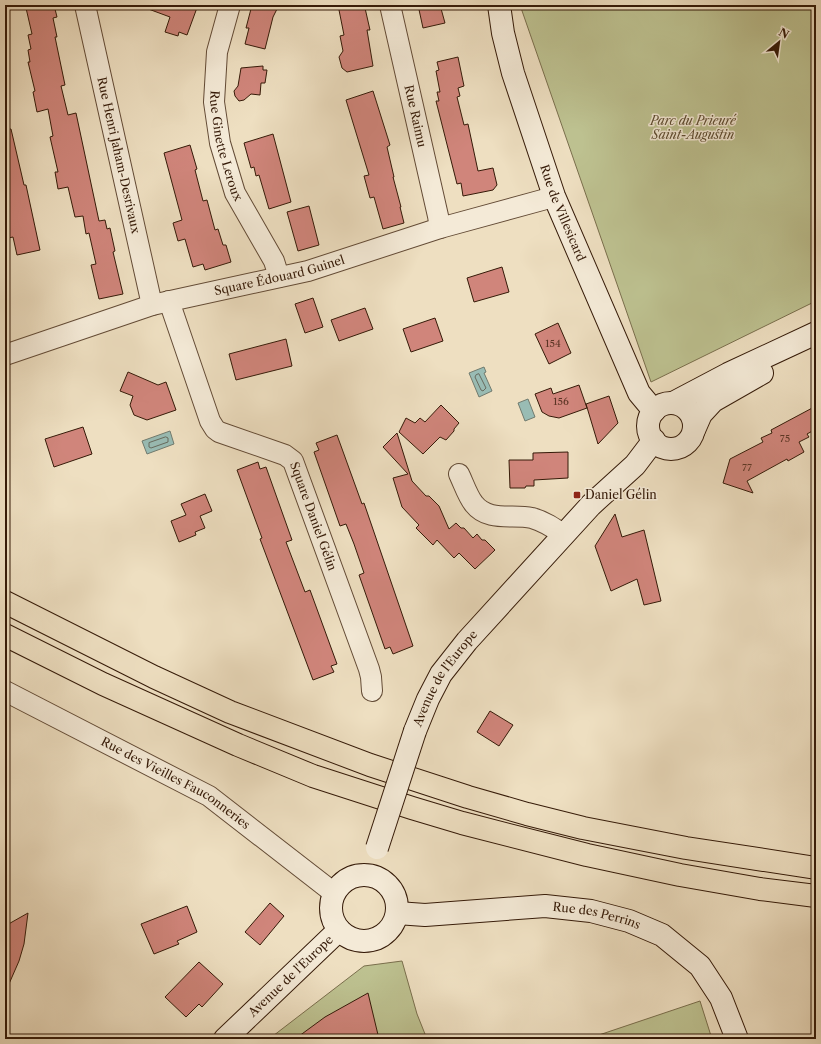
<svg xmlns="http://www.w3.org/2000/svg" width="821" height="1044" font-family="'Libre Caslon Text',serif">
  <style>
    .green { fill: #bdc190; stroke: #796e4c }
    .water { fill: #99bcb4; stroke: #717b6f }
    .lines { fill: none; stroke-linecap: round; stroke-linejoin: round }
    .shore { stroke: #676b5e; stroke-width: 1 }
    .building { fill: #d0857b; stroke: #351a08 }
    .street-casing { stroke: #634b36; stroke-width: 22 }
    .secondary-casing { stroke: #351a08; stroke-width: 24 }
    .highway-casing { stroke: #351a08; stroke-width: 24 }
    .street { stroke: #f4ead7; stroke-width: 20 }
    .secondary { stroke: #f4ead7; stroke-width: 22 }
    .highway { stroke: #eedfc1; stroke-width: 22 }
    .secondary-bridge-casing { stroke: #351a08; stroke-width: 24; stroke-linecap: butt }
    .secondary-bridge { stroke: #f4ead7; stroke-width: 22 }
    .poi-dot { fill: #8f2418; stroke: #f4ead7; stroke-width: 1.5 }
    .labels { text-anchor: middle; stroke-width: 3; stroke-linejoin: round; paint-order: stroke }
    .number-label { font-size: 10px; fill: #5c3525 }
    .street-label { font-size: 12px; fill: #351a08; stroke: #f4ead7 }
    .park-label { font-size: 12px; font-style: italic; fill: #5e4c31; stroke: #f4ead7 }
    .poi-label { font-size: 12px; fill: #351a08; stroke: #f4ead7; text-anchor: start }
  </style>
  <rect width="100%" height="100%" fill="#eedfc1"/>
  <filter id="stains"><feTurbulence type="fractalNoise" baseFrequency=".005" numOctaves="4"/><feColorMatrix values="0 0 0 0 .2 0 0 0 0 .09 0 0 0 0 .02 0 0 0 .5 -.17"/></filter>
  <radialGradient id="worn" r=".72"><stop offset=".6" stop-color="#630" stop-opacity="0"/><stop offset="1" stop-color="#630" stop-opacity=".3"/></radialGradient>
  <!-- green -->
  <path class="green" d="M520,5h296v296l-165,81z
    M402,961l15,53 10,25h-158l95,-73z
    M700,1001l12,38h-125z"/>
  <!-- water -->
  <path class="water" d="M484,367l2,5 -2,1 8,18 -13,6 -10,-24z
    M528,399l7,18 -10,4 -7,-18z
    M170,431l4,13 -27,10 -5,-13z"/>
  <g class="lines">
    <!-- shore -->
    <path class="shore" d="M479,374l7,14 -3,3 -2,-1 -6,-13 1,-2z
      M166,437l2,1v4l-17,6 -2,-1v-4z"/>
  </g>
  <!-- building -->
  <path class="building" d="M28,5h26l3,12 -4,1 4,19h-2l10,48 -4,1 7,29 8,-2 23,108 6,-1 2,9 3,-1 5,23 -2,1 10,42 -24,5 -8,-34 5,-1 -7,-31 -3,1 -3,-18 -8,1 -7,-30 -10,2 -3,-17h3l-8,-35 3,-1 -5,-27 -11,3 -4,-20 2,-1 -7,-29h2l-2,-12 3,-1 -3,-14 4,-1 -6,-26 3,-1z
    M143,5h55l-11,30 -8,-3 -1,4 -13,-4 5,-15 -27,-10z
    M252,5h27l-6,12 -8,32 -20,-5 4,-16h-3z
    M338,5h24v3h3l5,22h-3l6,36 -26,6 -5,-4 -3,-11 4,-6 -3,-15 4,-1z
    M418,5h22l5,18 -22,5z
    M458,57l6,29 -6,2 2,8 -3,1 7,28 4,-1 10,47 15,-3 4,17 -4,5 -30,6 -2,-13 -4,1 -21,-83h3l-2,-9h3l-4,-21 3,-1 -2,-8z
    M263,66v4h4l-2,13h-4l-1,12 -9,-1 -7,6 -5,1 -4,-5 -1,-5 4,-5 3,-18z
    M373,91l17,54 -3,2 7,30h-1l8,30h-1l4,16 -21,6 -9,-32 -4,1 -6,-22 5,-1 -23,-75z
    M5,129h6l13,56h2l14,65 -23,5 -4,-18 -5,1 -3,-13z
    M273,134l18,68 -22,7 -10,-34 -3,1 -2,-9 -3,1 -7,-25z
    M190,145l7,24 -2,1 8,31 4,-1 8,30 3,-1 5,16h3l5,17 -26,8 -2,-6 -10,3 -8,-28 -7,2 -5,-18 9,-3 -18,-67z
    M309,206l10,39 -21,6 -11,-39z
    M502,267l7,25 -35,10 -7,-24z
    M313,298l10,29 -18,6 -10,-29z
    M365,308l8,21 -34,12 -8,-21z
    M435,318l8,23 -32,11 -8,-23z
    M558,323l13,30 -22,11 -14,-30z
    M286,339l6,27 -56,14 -7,-26z
    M128,372l30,13 8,-3 10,28 -29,10 -13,-5 -4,-10 3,-9 -13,-5z
    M579,385l8,23 -28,10 -10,-2 -7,-4 -7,-18 16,-6 2,6z
    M609,396l9,27 -20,21 -12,-40z
    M441,405l18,18 -5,6v2l-8,9 -6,-3 -17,17 -24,-22 7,-14 9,5 5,-5 5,4z
    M816,406v23l-9,5 2,3 -10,5 5,10 -16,9 -1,-2 -40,22 6,12 -30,-10 7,-24 33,-17 -2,-4 11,-5 -1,-3z
    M83,427l9,27 -38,13 -9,-28z
    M397,433l15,48 14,15h3l10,10 10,23 7,-6 5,5h3l9,10 4,-4 5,6h3l10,10 -20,19 -16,-16 -5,5 -17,-18 -4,5 -17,-17 3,-3 -17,-18 -9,-29 15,-4 -25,-27z
    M337,435l25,69 2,-1 49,143 -20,8 -3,-7 -5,2 -26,-74 5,-2 -10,-29 -8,-20 -6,2 -26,-74 5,-2 -3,-7z
    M568,452v26l-34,2v6h-8l-1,2h-15l-1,-28h24v-7z
    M258,462l2,7 6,-2 26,73 -6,2 19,50 5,-2 27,74 -6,2 3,6 -21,8 -53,-141 2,-1 -25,-68z
    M205,494l7,17 -12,5 5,12 -10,4 1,3 -17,7 -8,-21 15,-6 -5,-11z
    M615,514l7,23 22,-7 17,71 -17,4 -7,-26 -26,12 -16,-45z
    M490,711l23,14 -14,21 -22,-14z
    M270,903l14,13 -24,29 -15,-13z
    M187,906l10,26 -20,9 2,3 -25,10 -13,-30z
    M28,913l-4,31 -5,17 -14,32v-67z
    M199,962l24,22 -21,23 -3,-3 -13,13 -21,-20z
    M368,993l11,46h-84l30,-22z"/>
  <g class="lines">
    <!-- street casing -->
    <g class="street-casing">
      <g id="street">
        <path id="s1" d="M85,5l67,300"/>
        <path id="s2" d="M230,5l-13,47 -3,50 6,41 15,50 39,68 5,16"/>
        <path id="s3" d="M390,5l48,211 2,12"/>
        <path id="s4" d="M169,301l41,120 5,8 4,3 66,23 8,6 76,208 2,8 1,14"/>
        <path id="s5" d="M5,355l147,-50 156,-34 132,-43 106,-29 8,-3"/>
        <path d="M459,474c4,8 9,23 15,30 14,18 38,10 58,14 12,3 22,10 32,17"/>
        <path id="s6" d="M5,691l204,105 125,97"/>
      </g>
    </g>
    <!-- secondary casing -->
    <g class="secondary-casing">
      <g id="secondary">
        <path id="s7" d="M499,5l4,28 10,40 41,123 85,197 15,18"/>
        <path d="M673,403l55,-29 88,-41"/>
        <circle cx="671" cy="426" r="23"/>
        <path d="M694,430l7,-16 12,-13 49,-28"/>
        <path id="s8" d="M415,731l13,-32 13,-25 26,-33 124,-136 44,-40 19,-25"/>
        <circle cx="364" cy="908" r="33"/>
        <path id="s9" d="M397,913l28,2 120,-9 46,5 38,10 33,14 38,31 21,32 16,41"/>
        <path id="s10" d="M225,1039l114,-109"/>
      </g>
    </g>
    <!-- highway casing -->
    <g class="highway-casing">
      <path id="highway" d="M5,602l149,75 76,35 140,53 98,32 59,17 56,14 103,20 130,20
        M5,635l98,49 135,61 75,31 99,32 50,15 125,32 93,20 80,14 56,7"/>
    </g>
    <!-- street -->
    <use href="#street" class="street"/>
    <!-- secondary -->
    <use href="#secondary" class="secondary"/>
    <!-- highway -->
    <use href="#highway" class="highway"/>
    <!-- secondary-bridge casing -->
    <g class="secondary-bridge-casing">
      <path id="secondary-bridge" d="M377,848l38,-117"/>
    </g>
    <!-- secondary-bridge -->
    <use href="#secondary-bridge" class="secondary-bridge"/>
  </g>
  <!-- markers -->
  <rect class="poi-dot" x="573" y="491" width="8" height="8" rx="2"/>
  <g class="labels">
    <!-- number labels -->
    <g class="number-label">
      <text x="553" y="347">154</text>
      <text x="561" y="405">156</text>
      <text x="785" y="442">75</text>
      <text x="747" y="471">77</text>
    </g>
    <!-- street labels -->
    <g class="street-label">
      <text dy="4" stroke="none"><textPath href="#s3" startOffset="114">Rue Raimu</textPath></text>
      <text dy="4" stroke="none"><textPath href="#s2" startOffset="144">Rue Ginette Leroux</textPath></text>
      <text dy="4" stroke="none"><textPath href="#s1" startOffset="154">Rue Henri Jaham-Desrivaux</textPath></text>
      <text dy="4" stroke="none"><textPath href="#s7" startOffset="218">Rue de Villesicard</textPath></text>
      <text dy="4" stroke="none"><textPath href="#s5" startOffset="286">Square Édouard Guinel</textPath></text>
      <text dy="4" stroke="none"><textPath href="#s4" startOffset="280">Square Daniel Gélin</textPath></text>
      <text dy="4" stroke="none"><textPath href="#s8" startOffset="61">Avenue de l'Europe</textPath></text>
      <text dy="4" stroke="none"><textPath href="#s6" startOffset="194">Rue des Vieilles Fauconneries</textPath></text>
      <text dy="4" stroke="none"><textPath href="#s9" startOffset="201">Rue des Perrins</textPath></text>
      <text dy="4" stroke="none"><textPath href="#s10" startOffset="91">Avenue de l'Europe</textPath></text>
    </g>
    <!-- park labels -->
    <g class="park-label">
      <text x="693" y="125">Parc du Prieuré<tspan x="693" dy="14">Saint-Augustin</tspan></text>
    </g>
    <!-- poi labels -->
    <g class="poi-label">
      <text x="585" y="499">Daniel Gélin</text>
    </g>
  </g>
  <!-- margin -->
  <rect width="821" height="1044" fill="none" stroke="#eedfc1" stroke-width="20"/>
  <rect x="6" y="6" width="809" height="1032" fill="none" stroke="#351a08" stroke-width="2"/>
  <rect x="10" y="10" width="801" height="1024" fill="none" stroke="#351a08"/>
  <!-- north arrow -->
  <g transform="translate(779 42) rotate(29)" stroke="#f4ead7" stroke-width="3" paint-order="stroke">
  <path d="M0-3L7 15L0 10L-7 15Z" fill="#351a08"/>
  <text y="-6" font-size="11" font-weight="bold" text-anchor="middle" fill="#351a08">N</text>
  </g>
  <rect width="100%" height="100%" filter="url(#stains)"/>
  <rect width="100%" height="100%" fill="url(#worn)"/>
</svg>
